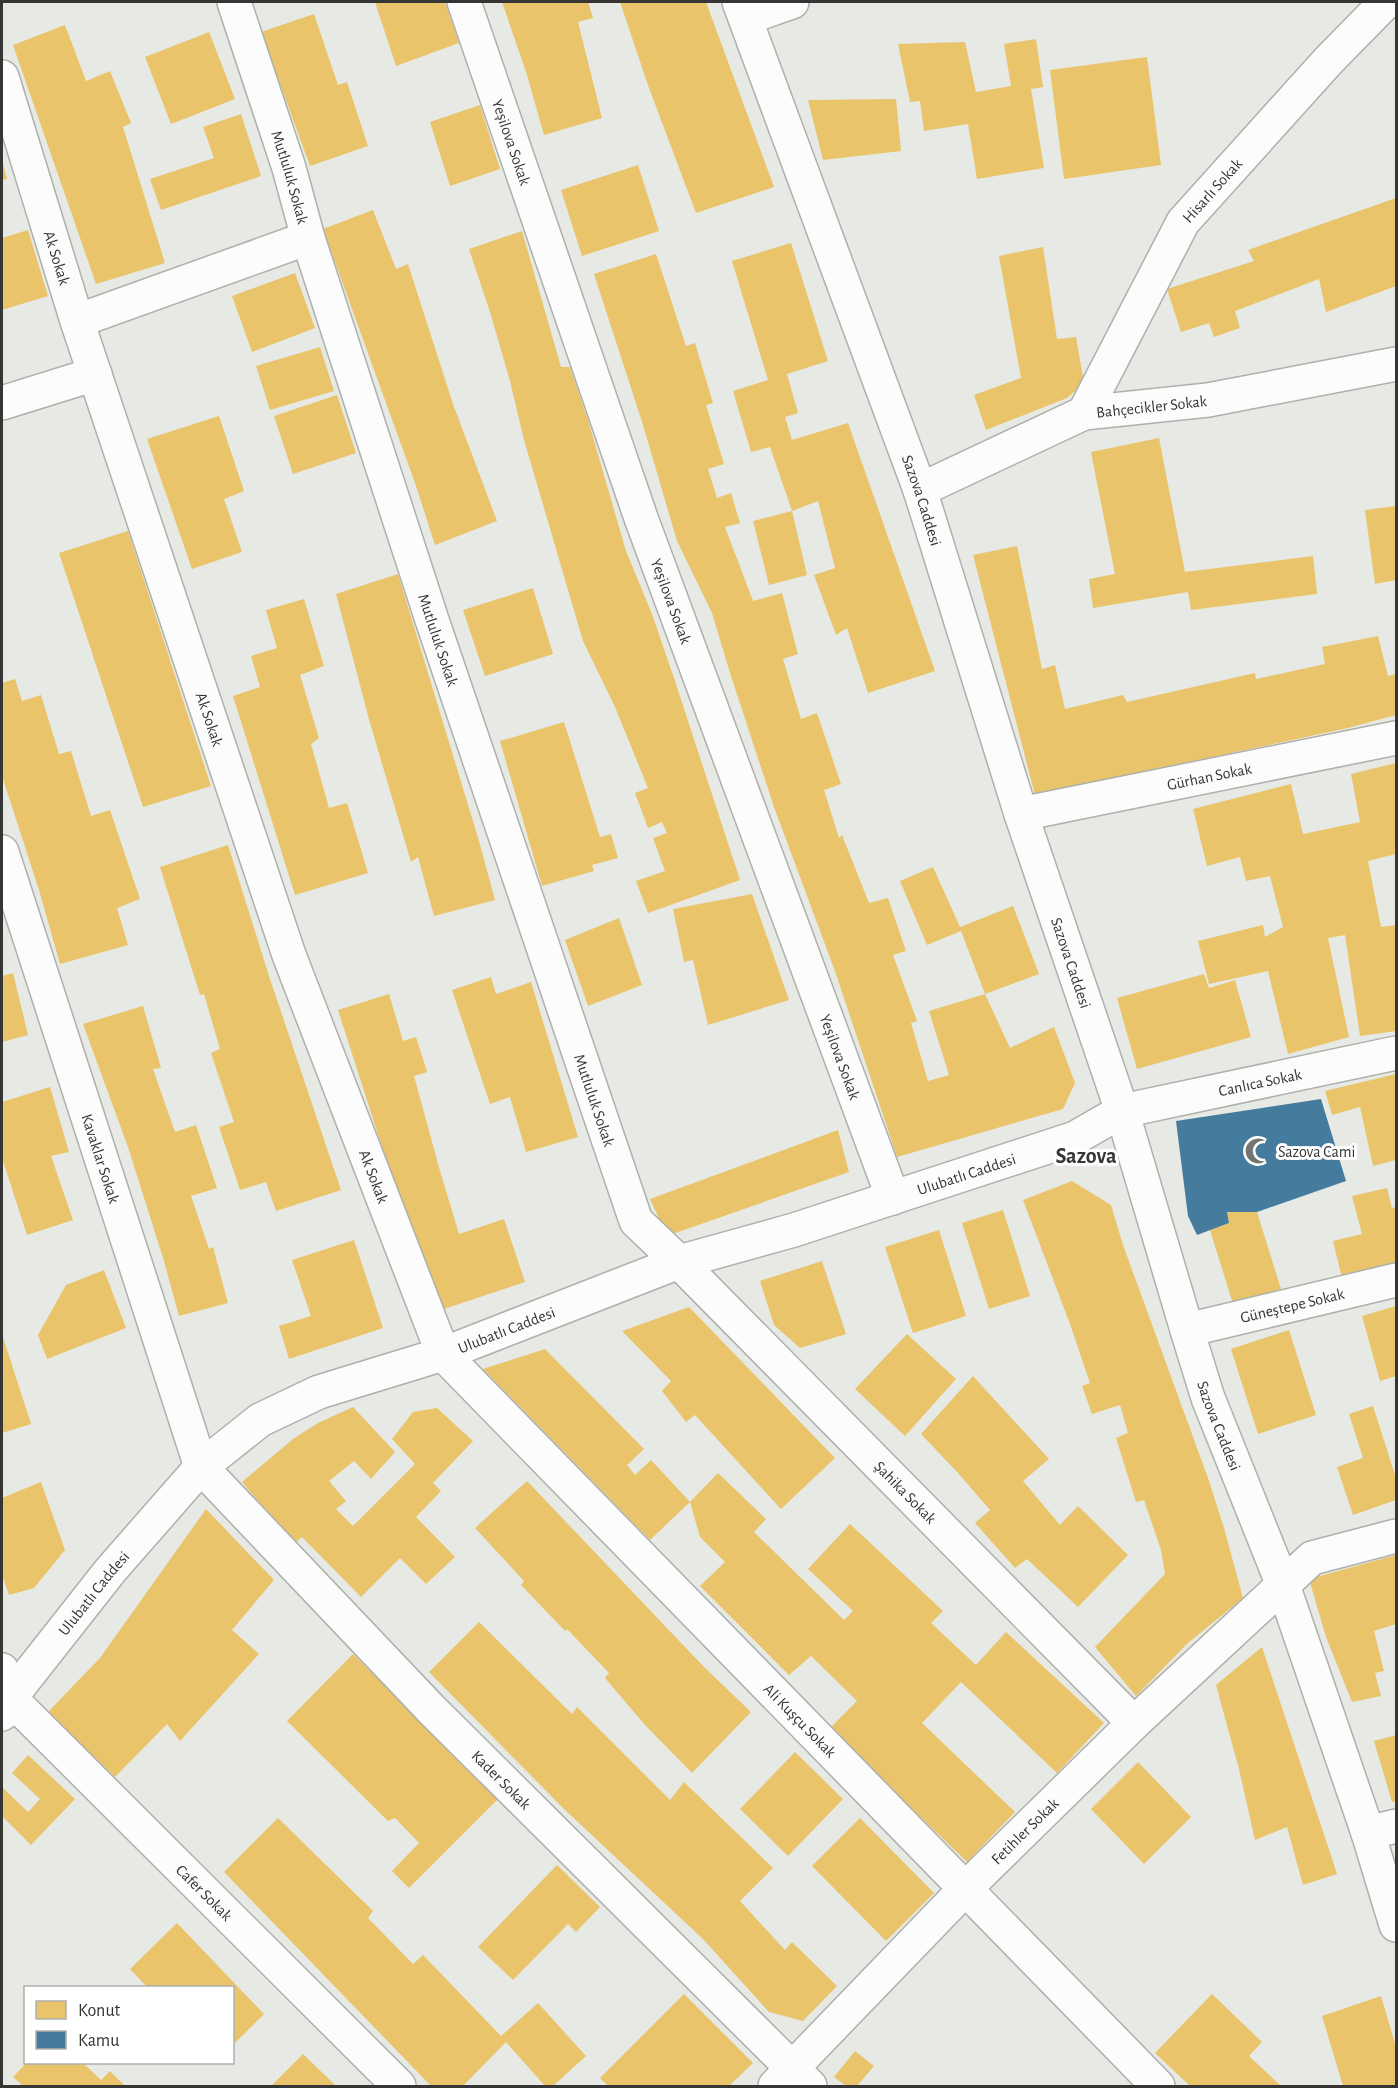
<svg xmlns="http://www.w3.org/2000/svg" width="1398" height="2088" font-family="'Alegreya Sans',sans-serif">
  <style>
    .homes { fill: #e9c46a }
    .public { fill: #457b9d }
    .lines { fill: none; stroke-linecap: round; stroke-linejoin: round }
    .street-casing { stroke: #aeb0ac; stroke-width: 36 }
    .secondary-casing { stroke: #aeb0ac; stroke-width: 36 }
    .street { stroke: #fbfcfb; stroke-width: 33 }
    .secondary { stroke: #fbfcfb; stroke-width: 33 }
    .labels { text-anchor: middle; stroke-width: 6; stroke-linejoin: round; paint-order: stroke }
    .street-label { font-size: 16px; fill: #353633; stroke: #fff }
    .poi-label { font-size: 16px; fill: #353633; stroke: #fff; text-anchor: start }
    .district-label { font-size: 22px; font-weight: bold; fill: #353633; stroke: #fff }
  </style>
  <rect width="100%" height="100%" fill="#e7e9e4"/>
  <!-- homes -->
  <path class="homes" d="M375,2h70l14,41 -63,23z
    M502,2h86l5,16 -15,4 24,96 -58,17 -17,-60z
    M620,2h86l68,185 -78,26 -47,-125z
    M314,14l24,71 9,-3 21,64 -58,20 -49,-134z
    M65,25l21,56 24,-10 21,52 -8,4 42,136 -69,21 -83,-239z
    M209,32l26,67 -64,25 -26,-67z
    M1036,39l7,48 -12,2 13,79 -67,11 -9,-55 -44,7 -4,-30 -10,1 -12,-58 67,-2 11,50 35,-6 -7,-42z
    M1147,57l14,108 -97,14 -14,-109z
    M896,99l5,52 -78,9 -15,-60z
    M480,105l20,64 -50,17 -20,-64z
    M241,114l20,62 -100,34 -11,-31 64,-21 -11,-31z
    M2,159l5,20 -5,1z
    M638,165l21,66 -77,25 -21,-66z
    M1396,198v88l-70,26 -7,-33 -84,32 5,17 -26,9 -5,-14 -28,9 -14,-43 87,-28 -6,-11z
    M373,210l23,59 12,-5 45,140 44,117 -62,24 -20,-62 -92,-254z
    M28,230l20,66 -46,14v-72z
    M522,231l39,136h9l18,53 38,131 26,63 23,67 65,199 -92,33 -12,-32 29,-10 -12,-33 14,-5 -5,-11 -14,6 -13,-35 13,-5 -33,-81 -32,-66 -59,-201 -14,-59 -20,-69 -21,-63z
    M791,243l37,118 -41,13 11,39 -13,4 7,23 56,-17 87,248 -67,22 -21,-65 -11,7 -22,-60 21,-7 -17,-67 -26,10 -22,-64 -19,5 -18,-61 35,-11 -36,-119z
    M1043,247l14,92 19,-2 8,46 -17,15 -81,32 -12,-35 47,-17 -22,-122z
    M656,254l30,92 9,-3 18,60 -7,2 18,59 -16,5 9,29 14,-5 9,30 -15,4 28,74 29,-8 16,61 -15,5 18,60 16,-6 24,71 -17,6 15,48 3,-3 27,68 19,-5 18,53 -13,4 24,66 -6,2 17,58 21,-6 -20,-64 56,-17 25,54 44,-21 21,56 -12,26 -166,48 -61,-183 -62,-167 -44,-134 -18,-60 -35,-72 -34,-116 -49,-151z
    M295,273l20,55 -63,24 -20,-56z
    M320,347l14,44 -64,19 -14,-44z
    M337,395l19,58 -63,21 -19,-58z
    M219,416l25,75 -20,8 18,53 -50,17 -45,-130z
    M1159,438l26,134 128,-16 4,38 -126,16 -3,-18 -95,16 -4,-29 26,-5 -24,-122z
    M1396,506v74l-21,4 -10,-74z
    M792,511l15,64 -38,10 -16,-64z
    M128,531l83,255 -68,21 -84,-254z
    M1017,546l25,123 13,-4 10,44 58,-14 4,7 128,-29 1,6 69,-15 -3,-17 56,-11 10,40 8,-2v41l-48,13 -206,44 -106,27 -63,-244z
    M398,574l81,267 16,59 -61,16 -16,-59 -7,5 -41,-139 -34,-129z
    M533,588l20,66 -68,22 -22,-66z
    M304,599l20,67 -24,9 19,63 -8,6 18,64 18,-5 21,70 -73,22 -62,-199 27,-9 -9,-31 26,-8 -11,-38z
    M15,679l7,22 19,-6 18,59 12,-3 20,65 19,-6 30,89 -23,9 11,37 -68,19 -21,-74 -37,-114v-93z
    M564,722l36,115 11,-3 7,24 -26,7 2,6 -52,15 -42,-145z
    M1396,763v91l-28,7 13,66 15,-2v106l-36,5 -15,-101 -17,3 21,99 -61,17 -20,-83 -59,13 -11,-43 65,-16 2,12 18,-10 -13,-51 -24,5 -6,-24 -33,9 -14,-57 98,-25 12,50 57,-12 -9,-48z
    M228,845l40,128 73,217 -65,21 -10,-29 -26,8 -21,-63 15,-5 -23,-69 9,-4 -16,-55 -4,1 -40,-128z
    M933,867l27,60 53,-21 26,68 -54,20 -24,-63 -34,14 -27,-64z
    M752,894l37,106 -81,25 -15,-65 -9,2 -11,-53z
    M619,918l23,67 -54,21 -23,-66z
    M13,973l15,62 -26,7v-66z
    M1204,974l5,14 26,-8 16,57 -114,32 -20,-71z
    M491,977l5,17 35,-12 47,155 -52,15 -16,-55 -20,7 -38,-114z
    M389,994l14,47 13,-4 11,35 -13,4 26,95 19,63 45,-15 21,63 -90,30 -97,-302z
    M143,1006l18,62 -8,1 22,63 21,-7 21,63 -26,8 18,53 4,-2 15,56 -49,13 -15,-55 -36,-114 -45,-123z
    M1396,1074v86l-23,6 -13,-59 -28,8 -7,-24z
    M50,1087l19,65 -18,4 22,64 -46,15 -25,-77v-56z
    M838,1130l11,42 -182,64 -17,-37z
    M1072,1181l39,24 12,40 85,233 16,50 19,70 -55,45 -52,53 -41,-49 70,-73 -4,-24 -17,-50 -8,2 -20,-64 12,-5 -8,-28 -28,9 -10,-28 8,-3 -20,-59 -47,-124z
    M1387,1188l5,20 4,-1v57l-54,14 -9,-37 29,-7 -10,-38z
    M1003,1210l27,86 -41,13 -27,-86z
    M1227,1212h30l24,77 -47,18 -24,-77 19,-7z
    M939,1230l27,86 -53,17 -28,-86z
    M354,1240l29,88 -94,31 -10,-33 32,-10 -19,-56z
    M822,1261l24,73 -46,14 -26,-23 -14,-44z
    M104,1270l22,58 -79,31 -9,-24 28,-50z
    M1396,1306v70l-16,5 -18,-65z
    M689,1307l146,151 -54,51 -86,-94 -9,7 -24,-31 9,-10 -49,-50z
    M1289,1330l27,85 -58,19 -27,-85z
    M2,1334l29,90 -29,9z
    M907,1334l49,45 -51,57 -50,-47z
    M545,1349l99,100 -17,16 8,10 16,-15 39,42 -40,38 -167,-171z
    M973,1376l76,83 -26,22 37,44 18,-19 50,49 -50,52 -51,-48 -12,9 -40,-45 15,-13 -32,-37 -37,-39z
    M1373,1406l23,72v22l-43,15 -16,-48 26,-9 -14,-44z
    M353,1407l42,45 -24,27 -17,-18 -25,20 17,20 -10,8 17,17 62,-62 -23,-25 21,-27 24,-4 36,33 -40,42 8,8 -25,26 39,40 -29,27 -26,-26 -39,39 -59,-60 -8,7 -52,-62 51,-43 25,-16z
    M718,1473l48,46 -12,13 90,88 9,-9 -45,-42 42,-45 93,87 -12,12 45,42 30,-33 98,91 -47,50 -96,-91 -39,41 93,89 -48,50 -138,-133 28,-28 -46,-45 -22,19 -89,-89 25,-24 -25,-25 -10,-35z
    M527,1481l178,187 46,44 -59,61 -47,-48 -40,-47 4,-5 -42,-44 -2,2 -44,-46 3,-4 -49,-53z
    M41,1482l24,68 -31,38 -25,7 -7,-20v-77z
    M206,1509l68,71 -42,50 27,24 -79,87 -13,-17 -52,53 -67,-65 52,-54z
    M1396,1555v69l-22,7 10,40 -9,2 6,23 -29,6 -26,-65 -17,-58z
    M479,1622l93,92 5,-7 93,93 14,-18 89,86 -33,33 45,49 7,-8 45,44 -34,35 -34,-9 -66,-73 -138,-129 -136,-138z
    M1262,1647l75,227 -34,11 -16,-58 -32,13 -16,-71 -23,-84z
    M353,1654l145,145 -89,89 -17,-17 27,-28 -24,-25 -7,3 -101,-100z
    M1396,1735v66l-4,1 -18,-61z
    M795,1752l48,47 -55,57 -48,-47z
    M28,1755l47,44 -44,46 -29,-29v-29l26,25 12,-13 -28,-26z
    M1138,1762l53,55 -47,47 -53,-55z
    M278,1818l95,93 -5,7 45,46 10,-9 78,81 37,-33 48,53 -33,30h-8l-39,-44 -43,44h-32l-207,-214z
    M860,1818l74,75 -48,48 -74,-75z
    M557,1865l43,42 -24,25 -8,-8 -55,56 -35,-33z
    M177,1923l87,91 -32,32v-58h-84l-18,-19z
    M684,1994l69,69 -24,23h-88l-2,-1 -2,1h-29l-8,-8z
    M1212,1994l50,48 -13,14 32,30h-91l-35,-33z
    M1381,1996l15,51v39h-53l-21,-70z
    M855,2051l19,15 -17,20h-11l-12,-9z
    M303,2054l33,32h-65z
    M27,2062h55l19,18 9,-9 15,15h-102l-10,-9z"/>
  <!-- public -->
  <path class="public" d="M1321,1099l25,82 -89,31h-30l2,11 -32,12 -9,-19 -12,-95z"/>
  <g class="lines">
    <!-- street casing -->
    <g class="street-casing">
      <g id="street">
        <path id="s1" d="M234,2l55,166 19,70 124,382 204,601 43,41 455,461"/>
        <path id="s2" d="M464,2l177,516 252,680"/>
        <path d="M746,18l46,-16"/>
        <path id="s3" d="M2,77l75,244 212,634 154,399 715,732"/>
        <path d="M77,321l231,-83"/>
        <path d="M2,403l93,-29"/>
        <path id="s4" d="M1084,413l99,-191 146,-162 57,-58"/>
        <path id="s5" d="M920,490l164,-77 124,-13 188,-36"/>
        <path id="s6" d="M1021,814l375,-76"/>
        <path id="s7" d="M2,852l199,615 230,242 379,377"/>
        <path id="s8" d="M1122,1111l274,-58"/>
        <path id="s9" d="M1187,1330l209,-50"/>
        <path id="s10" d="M2,1670l8,28 389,388"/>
        <path d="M1368,1833l28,-7"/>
        <path id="s11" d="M775,2086l191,-198 168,-165 178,-165 84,-22"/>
      </g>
    </g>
    <!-- secondary casing -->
    <g class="secondary-casing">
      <g id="secondary">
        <path id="s12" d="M739,2l181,488 101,324 101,297 65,219 21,68 75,187 85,248 28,92"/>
        <path id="s13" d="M2,1714l8,-16 100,-127 91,-104 59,-47 59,-28 124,-38 236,-92 115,-32 281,-92 47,-27"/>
      </g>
    </g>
    <!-- street -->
    <use href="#street" class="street"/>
    <!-- secondary -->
    <use href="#secondary" class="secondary"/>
  </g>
  <!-- icons -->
  <defs>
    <g id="mosque-bare" transform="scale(2.07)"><path d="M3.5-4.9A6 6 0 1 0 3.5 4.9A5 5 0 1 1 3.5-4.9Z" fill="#737571" stroke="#fff" stroke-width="2.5" paint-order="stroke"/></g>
  </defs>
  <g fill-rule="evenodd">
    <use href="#mosque-bare" x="1258" y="1151"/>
  </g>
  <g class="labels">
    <!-- street labels -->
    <g class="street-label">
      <text dy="6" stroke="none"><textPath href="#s2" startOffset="148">Yeşilova Sokak</textPath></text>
      <text dy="6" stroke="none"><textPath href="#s1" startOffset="184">Mutluluk Sokak</textPath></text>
      <text dy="6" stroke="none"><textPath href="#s4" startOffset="258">Hisarlı Sokak</textPath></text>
      <text dy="6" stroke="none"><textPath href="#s3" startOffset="189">Ak Sokak</textPath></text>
      <text dy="6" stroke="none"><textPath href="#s5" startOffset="249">Bahçecikler Sokak</textPath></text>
      <text dy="6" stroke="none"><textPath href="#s12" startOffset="531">Sazova Caddesi</textPath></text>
      <text dy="6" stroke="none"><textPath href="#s2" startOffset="634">Yeşilova Sokak</textPath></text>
      <text dy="6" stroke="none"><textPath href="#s1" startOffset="670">Mutluluk Sokak</textPath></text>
      <text dy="6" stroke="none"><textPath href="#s3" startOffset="675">Ak Sokak</textPath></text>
      <text dy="6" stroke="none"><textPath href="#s6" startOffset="192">Gürhan Sokak</textPath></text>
      <text dy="6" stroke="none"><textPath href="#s12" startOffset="1017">Sazova Caddesi</textPath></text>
      <text dy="6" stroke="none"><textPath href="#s2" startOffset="1120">Yeşilova Sokak</textPath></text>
      <text dy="6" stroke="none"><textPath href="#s8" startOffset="141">Canlıca Sokak</textPath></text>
      <text dy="6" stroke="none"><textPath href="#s1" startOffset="1156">Mutluluk Sokak</textPath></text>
      <text dy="6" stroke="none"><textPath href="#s7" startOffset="322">Kavaklar Sokak</textPath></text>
      <text dy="6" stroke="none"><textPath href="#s13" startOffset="1142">Ulubatlı Caddesi</textPath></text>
      <text dy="6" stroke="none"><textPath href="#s3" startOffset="1161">Ak Sokak</textPath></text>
      <text dy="6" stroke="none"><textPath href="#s9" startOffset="108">Güneştepe Sokak</textPath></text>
      <text dy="6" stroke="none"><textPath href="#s13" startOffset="656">Ulubatlı Caddesi</textPath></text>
      <text dy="6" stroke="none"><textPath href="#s12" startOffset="1503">Sazova Caddesi</textPath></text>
      <text dy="6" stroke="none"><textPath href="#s1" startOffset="1666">Şahika Sokak</textPath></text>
      <text dy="6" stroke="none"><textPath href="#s13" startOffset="152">Ulubatlı Caddesi</textPath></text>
      <text dy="6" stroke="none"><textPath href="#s3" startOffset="1863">Ali Kuşçu Sokak</textPath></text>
      <text dy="6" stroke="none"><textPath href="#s7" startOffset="1080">Kader Sokak</textPath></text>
      <text dy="6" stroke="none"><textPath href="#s11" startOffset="357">Fetihler Sokak</textPath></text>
      <text dy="6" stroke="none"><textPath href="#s10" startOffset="304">Cafer Sokak</textPath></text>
    </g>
    <!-- poi labels -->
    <g class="poi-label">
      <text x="1278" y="1157">Sazova Cami</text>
    </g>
    <!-- district labels -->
    <g class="district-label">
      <text x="1086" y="1163">Sazova</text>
    </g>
  </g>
  <!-- border -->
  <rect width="1398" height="2088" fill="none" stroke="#353633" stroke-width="6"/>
  <!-- legend -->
  <rect x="24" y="1986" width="210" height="78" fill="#ffffff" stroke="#aeafad" stroke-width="1.5"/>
  <rect x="36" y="2001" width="30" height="18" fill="#e9c46a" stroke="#aeafad" stroke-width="1.5"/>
  <text x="78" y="2016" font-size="18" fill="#353633">Konut</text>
  <rect x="36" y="2031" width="30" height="18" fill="#457b9d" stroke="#aeafad" stroke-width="1.5"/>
  <text x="78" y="2046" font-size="18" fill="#353633">Kamu</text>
</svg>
